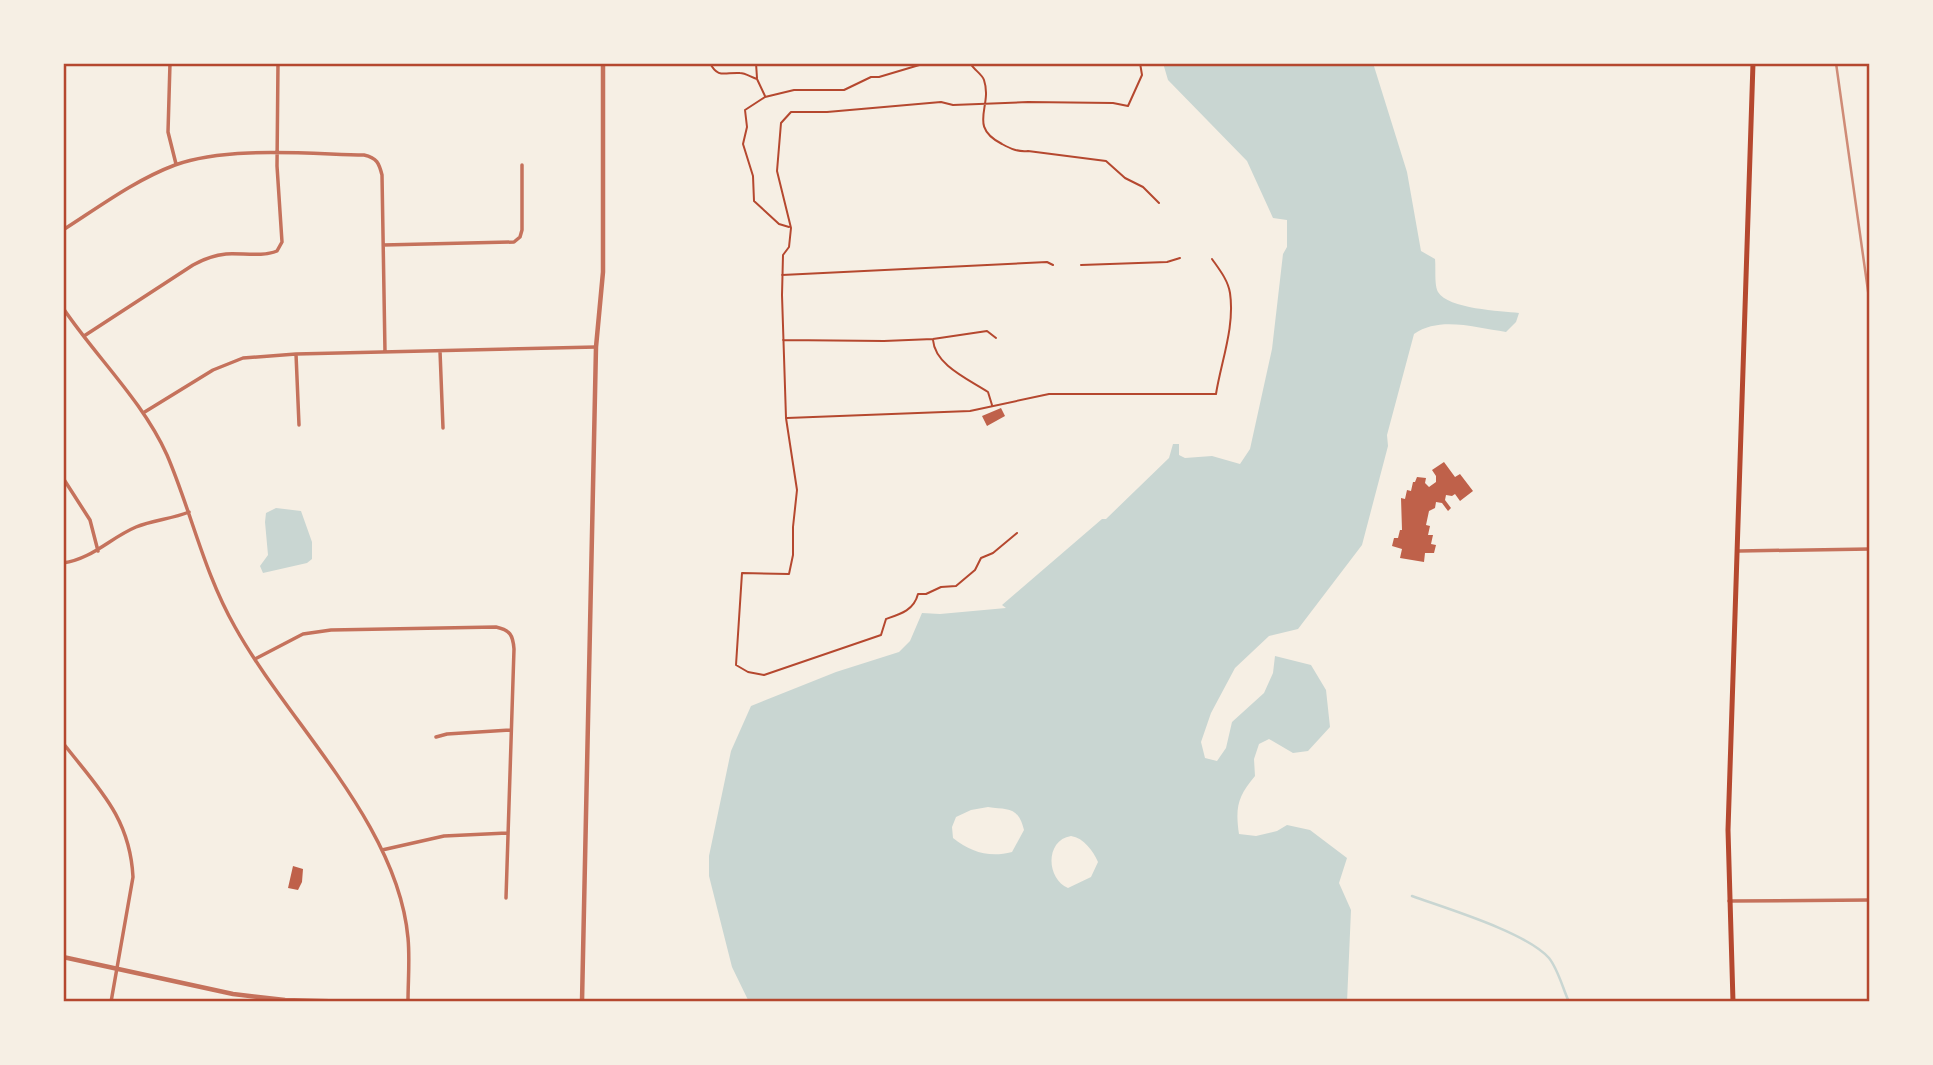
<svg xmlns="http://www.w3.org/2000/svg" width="1933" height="1065" font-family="'Roboto Serif',serif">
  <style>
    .water { fill: #c9d6d2; fill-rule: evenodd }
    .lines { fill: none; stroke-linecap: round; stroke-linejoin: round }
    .stream { stroke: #c9d6d2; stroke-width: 2.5 }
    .building { fill: #bf614a }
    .path { stroke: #b5482f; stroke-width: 2 }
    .minor { stroke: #c5725c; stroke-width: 3.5 }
    .tertiary { stroke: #c5725c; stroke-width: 4.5 }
    .secondary { stroke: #b5482f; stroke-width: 5 }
    .rail { stroke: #cf8b77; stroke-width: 2.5 }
    .neatline { fill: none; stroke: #b5482f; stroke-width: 2.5 }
  </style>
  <rect width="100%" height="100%" fill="#f6efe4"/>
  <!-- water -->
  <path class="water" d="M1163,63h210l34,109 14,79 14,8c1,9 -1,26 3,33 10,17 63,19 81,21l-3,9 -10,10c-30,-4 -66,-16 -92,2l-27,101 1,11 -26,99 -64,84 -29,7 -34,32 -24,45 -10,29 4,16 12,3 9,-13 6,-26 32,-29 9,-20 2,-17 36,9 15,25 4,37 -22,24 -15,2 -24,-14 -10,5 -5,15 1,17c-17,20 -20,31 -16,58l17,2 21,-5 10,-6 23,5 37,28 -8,25 12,27 -4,92h-598l-17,-35 -23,-91v-20l22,-105 20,-45 85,-34 63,-20 11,-11 12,-28 18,1 66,-6 -4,-3 100,-86h4l63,-61 4,-14h6v11l6,3 27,-2 28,8 10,-15 22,-100 11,-95 4,-7v-27l-14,-2 -26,-57 -79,-81zM988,807c20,3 30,-1 36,23l-12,22c-23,6 -41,0 -59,-14l-1,-11 4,-10 15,-7zM1071,836c13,2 22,15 27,26l-7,15 -23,11c-22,-9 -23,-48 3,-52z
    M276,508l25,3 11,31v17l-5,4 -44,10 -3,-7 8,-11 -3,-33 1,-9z"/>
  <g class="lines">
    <!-- stream -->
    <path class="stream" d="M1412,896c33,12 114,36 137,62 9,11 14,31 20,44"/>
  </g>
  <!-- building -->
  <path class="building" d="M1001,408l4,8 -18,10 -5,-10z
    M1444,462l11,15 5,-3 13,17 -13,10 -5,-7 -3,2 -6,-1 -1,5 6,8 -3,3 -6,-8 -6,-1 -1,6 -6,3 -3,14 4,1 -2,9h5l-2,9 5,1 -2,8h-9l-1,9 -24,-4 2,-9 -10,-3 2,-8h4l2,-8h2l-1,-32 4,1 2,-9 4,1 2,-9h2l2,-5 9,1 -1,5 4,4 7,-5v-6l-4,-6z
    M293,866l10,3 -1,13 -4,8 -10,-2z"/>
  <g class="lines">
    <!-- path -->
    <path class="path" d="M710,63c8,16 15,9 30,10 5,0 11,4 17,6l8,17
      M756,63l1,15
      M970,63c4,7 12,11 14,17 9,27 -17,46 18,64 9,5 16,8 26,7l78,10 19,17 18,9 16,16
      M789,227l-10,-3 -25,-23 -1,-25 -10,-32 4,-17 -2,-17 20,-13 29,-7h50l27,-13h8l47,-14
      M1081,265l86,-3 13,-4
      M782,275l265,-13 6,3
      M783,340l101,1 49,-2 54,-8 9,7
      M933,340c2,25 35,39 55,52l4,13
      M787,418l183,-7 79,-17h167c5,-32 19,-67 14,-101 -2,-13 -11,-24 -18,-34
      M1017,533l-24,20 -12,5 -6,12 -19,16 -15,1 -15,7h-8c-4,16 -17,20 -32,25l-5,16 -117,40 -16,-3 -12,-7 6,-92 47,1 4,-19v-28l4,-37 -11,-72 -4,-123 1,-40 6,-8 2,-19 -14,-57 4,-48 10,-11h36l114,-10 12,3 75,-3 85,1 15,3 14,-31 -2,-12"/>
    <!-- minor -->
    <path class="minor" d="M170,63l-2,69 8,32
      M63,230c36,-23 72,-50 112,-65 51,-19 134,-11 189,-10 13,3 15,8 18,20l3,177
      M383,245l131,-3 6,-5 2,-7v-65
      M63,308c33,49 79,92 104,147 24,56 37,118 68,172 54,97 163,197 173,311 2,21 0,43 0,64
      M84,336l109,-71c11,-6 21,-10 33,-11 17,-1 36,3 51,-3l5,-9 -5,-76 1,-103
      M440,351l3,77
      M296,354l3,71
      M143,413l70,-43 30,-12 53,-4 300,-7
      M63,478l27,42 8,31
      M1739,551l131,-2
      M63,563c29,-4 47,-25 73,-36 17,-7 36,-8 53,-15
      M255,659l48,-25 28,-4 165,-3c14,3 17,8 18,22l-8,249
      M436,737l11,-3 64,-4
      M63,743c35,45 67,74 70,134l-22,125
      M382,850l62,-14 63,-3
      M1729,901l141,-1"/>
    <!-- tertiary -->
    <path class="tertiary" d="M63,957l170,37 52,6 71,2
      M509,1002h62
      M582,1002l14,-655 7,-75v-209"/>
    <!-- secondary -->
    <path class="secondary" d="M1733,1002l-5,-172 25,-767"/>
    <!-- rail -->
    <path class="rail" d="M1836,63l34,242"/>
  </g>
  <!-- border -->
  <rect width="1933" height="1065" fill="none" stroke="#f6efe4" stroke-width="130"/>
  <rect x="65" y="65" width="1803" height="935" class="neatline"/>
</svg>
